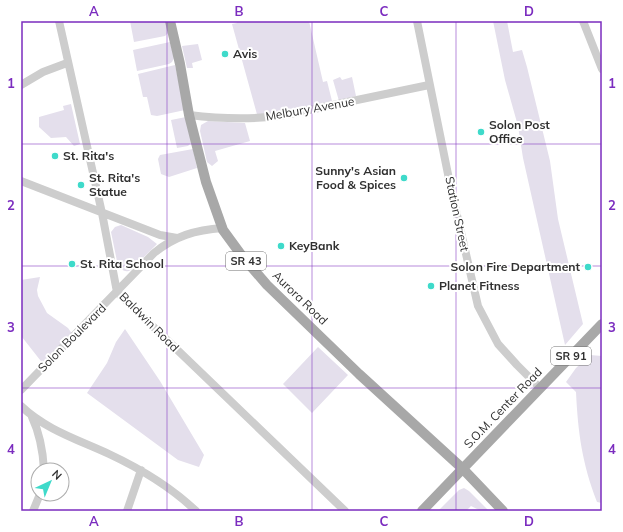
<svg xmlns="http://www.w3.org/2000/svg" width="623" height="532" font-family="Mulish,sans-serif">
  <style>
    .green { fill: #e4dfec }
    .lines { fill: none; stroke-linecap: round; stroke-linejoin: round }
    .minor { stroke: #cdcdcd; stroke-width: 8 }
    .major { stroke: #a8a8a8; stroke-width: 10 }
    .grid { fill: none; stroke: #7b2cbf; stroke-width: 1; stroke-opacity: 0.55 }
    .poi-dot { fill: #3edaca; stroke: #fff; stroke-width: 1.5 }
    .labels { text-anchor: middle; stroke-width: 4; stroke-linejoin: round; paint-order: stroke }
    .shield { fill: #fff; stroke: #6e6e6e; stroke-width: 1 }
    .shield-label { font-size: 11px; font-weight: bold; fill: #303030 }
    .poi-label { font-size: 12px; font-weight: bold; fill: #303030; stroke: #fff; text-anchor: start }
    .street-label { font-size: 12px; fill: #303030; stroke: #fff }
    .neatline { fill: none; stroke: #7b2cbf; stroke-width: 1.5 }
    .grid-label { font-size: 13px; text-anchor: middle; font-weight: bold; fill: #7b2cbf }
  </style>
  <rect width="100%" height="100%" fill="#fff"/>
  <!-- green -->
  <path class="green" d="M130,21h36l2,12 -3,3 -31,6z
    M236,21h73l14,61 4,-1 5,20 -74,17 -26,-94 5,-1z
    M493,21h14l6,31 9,-2 5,17 23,94 8,58 25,105 -18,21 -42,-187 -5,-32 -13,-46z
    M170,42l4,16 -2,4 -3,2 -32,7 -4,-21z
    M198,44l4,16 -10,3 1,5h-6l-5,-22z
    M175,65l10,45 -28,6 -6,-1 -4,-18h-4l-5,-23z
    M340,77l2,3 10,-3 4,19 -17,5 -6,-21z
    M71,104l9,40 -6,2 -8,-9 -15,1 -12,-11v-10l25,-7 -1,-4z
    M186,117l6,25 -4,4 -11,2 -6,-28z
    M208,121l37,2 5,18 -35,10 3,10 -6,5 -5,-4 -7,-31 1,-6z
    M193,149l4,19 -28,9 -8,-3 -3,-15 2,-4z
    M121,225l27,12 9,7 -26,26c-6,3 -9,0 -13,-4l-7,-34 4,-5z
    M40,277l-3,13 1,6 9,17 21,15 5,7 -29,30 -22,-28 -1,-4v-53z
    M125,329l35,52 44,74 -5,12 -21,-7 -91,-67 20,-30 9,-21z
    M318,347l30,28 -36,38 -29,-29z
    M590,355l12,1v147l-5,-1c-15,-39 -19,-69 -21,-110l-10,-10 10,-14z
    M464,488l5,3 20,20h-8l-10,-5 -5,5h-28l21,-21z"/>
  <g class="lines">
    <!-- minor -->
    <path class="minor" d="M59,21l43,192 15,79 228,219
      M417,21l34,168 27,117 20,38 19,21 23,23
      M583,21l19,48
      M21,85l22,-13 24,-9
      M189,115c33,4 64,5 96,0l144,-30
      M21,181l139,54 17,3
      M21,390l133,-137c21,-17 41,-23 69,-25
      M21,406c25,24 58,34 88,48 32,15 62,33 87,57
      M32,417c8,17 11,34 12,53
      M33,511l7,-17
      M127,511l14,-41"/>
    <!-- major -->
    <path class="major" d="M170,21l10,43 9,51 17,67 17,48 19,26 25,29 92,89 104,95 40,42
      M422,511l180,-187"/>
  </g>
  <!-- grid -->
  <path class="grid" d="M167,21v490M312,21v490M456,21v490M21,144h581M21,266h581M21,388h581"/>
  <!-- markers -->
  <g class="poi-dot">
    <circle cx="225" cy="54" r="4"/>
    <circle cx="481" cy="132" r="4"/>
    <circle cx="55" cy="156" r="4"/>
    <circle cx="404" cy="178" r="4"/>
    <circle cx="81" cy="185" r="4"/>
    <circle cx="281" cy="246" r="4"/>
    <circle cx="72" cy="264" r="4"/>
    <circle cx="588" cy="267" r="4"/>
    <circle cx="431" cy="286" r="4"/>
  </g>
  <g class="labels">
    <!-- shield labels -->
    <g class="shield">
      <rect x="226" y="252" width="40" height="18" rx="3"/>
      <rect x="551" y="347" width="40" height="18" rx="3"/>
    </g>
    <g class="shield-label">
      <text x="246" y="265">SR 43</text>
      <text x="571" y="360">SR 91</text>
    </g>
    <!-- poi labels -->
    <g class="poi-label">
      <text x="233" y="58">Avis</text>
      <text x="489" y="129">Solon Post<tspan x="489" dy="14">Office</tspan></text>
      <text x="63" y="160">St. Rita's</text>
      <text x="396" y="175" text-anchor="end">Sunny's Asian<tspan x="396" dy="14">Food &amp; Spices</tspan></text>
      <text x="89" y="182">St. Rita's<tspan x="89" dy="14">Statue</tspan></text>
      <text x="289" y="250">KeyBank</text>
      <text x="80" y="268">St. Rita School</text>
      <text x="580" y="271" text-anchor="end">Solon Fire Department</text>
      <text x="439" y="290">Planet Fitness</text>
    </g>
    <!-- street labels -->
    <g class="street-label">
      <text transform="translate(310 109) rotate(-10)" y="4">Melbury Avenue</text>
      <text transform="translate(457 214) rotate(78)" y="4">Station Street</text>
      <text transform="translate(300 298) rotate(44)" y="4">Aurora Road</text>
      <text transform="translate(149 322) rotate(45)" y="4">Baldwin Road</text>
      <text transform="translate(72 338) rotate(-45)" y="4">Solon Boulevard</text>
      <text transform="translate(503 408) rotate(-46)" y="4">S.O.M. Center Road</text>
    </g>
  </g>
  <!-- border -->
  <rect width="623" height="532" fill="none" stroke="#ffffff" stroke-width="44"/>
  <!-- north arrow -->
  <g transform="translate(50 482) rotate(44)"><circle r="19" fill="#ffffff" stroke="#acacac"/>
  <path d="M0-3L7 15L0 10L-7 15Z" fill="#3edaca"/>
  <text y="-6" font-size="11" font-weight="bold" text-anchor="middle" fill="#303030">N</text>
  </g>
  <rect x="22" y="22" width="579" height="488" class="neatline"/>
  <g class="grid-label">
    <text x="94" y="16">A</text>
    <text x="239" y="16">B</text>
    <text x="384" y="16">C</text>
    <text x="529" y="16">D</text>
    <text x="11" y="88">1</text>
    <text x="612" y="88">1</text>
    <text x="11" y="210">2</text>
    <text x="612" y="210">2</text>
    <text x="11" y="332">3</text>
    <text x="612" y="332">3</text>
    <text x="11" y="454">4</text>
    <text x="612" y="454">4</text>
    <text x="94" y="526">A</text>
    <text x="239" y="526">B</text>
    <text x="384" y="526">C</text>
    <text x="529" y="526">D</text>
  </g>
</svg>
